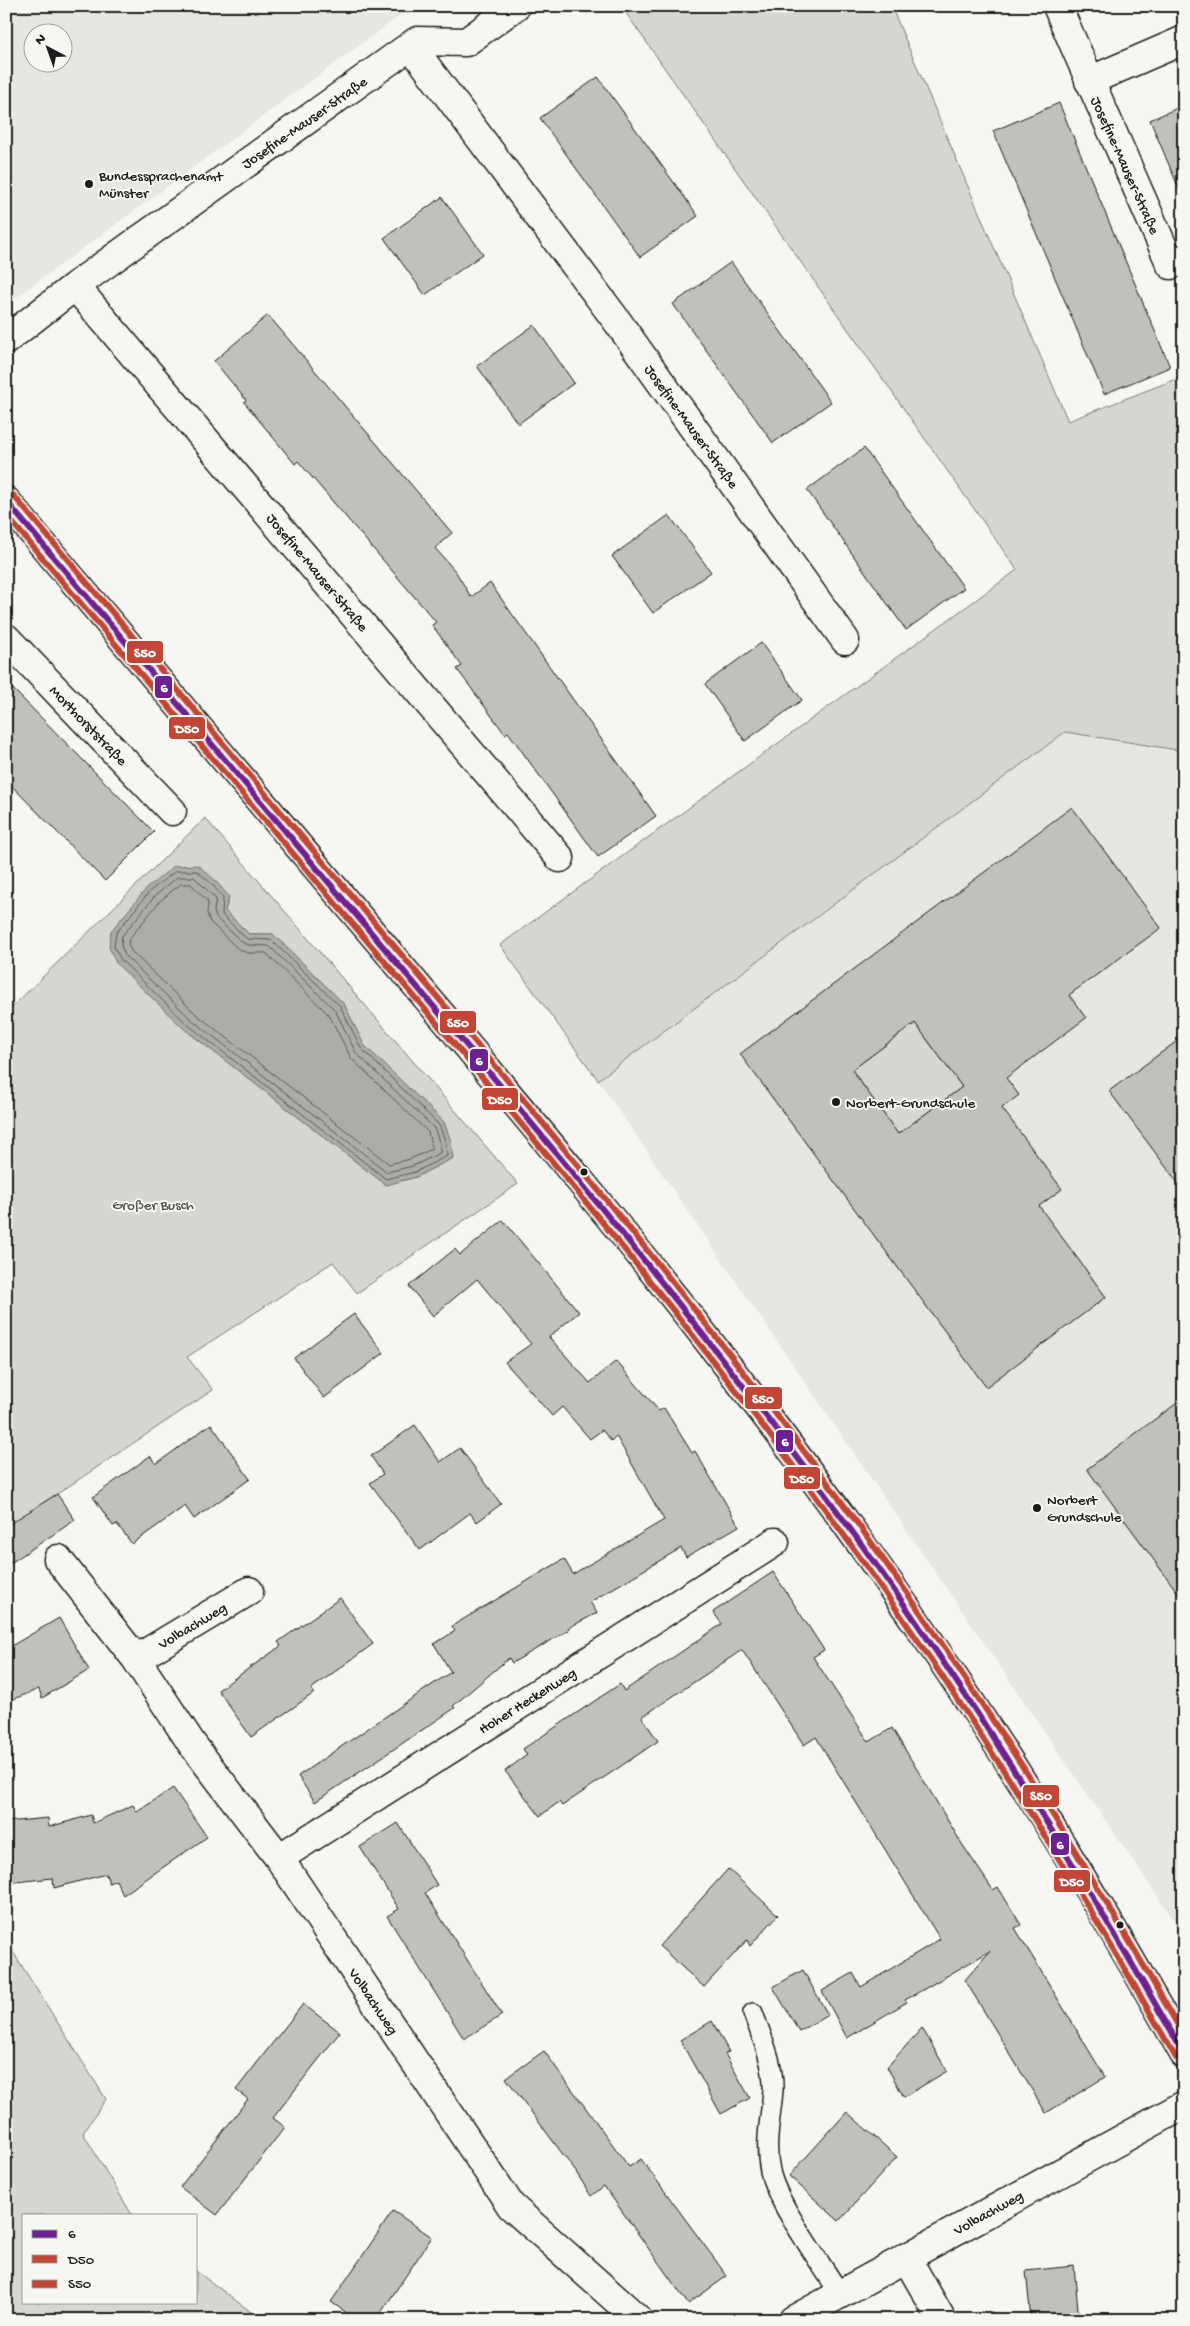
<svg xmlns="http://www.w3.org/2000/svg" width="1190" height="2326" font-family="'Gochi Hand',sans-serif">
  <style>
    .built { fill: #e6e6e2; fill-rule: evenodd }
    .green { fill: #d6d6d2; stroke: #797977; fill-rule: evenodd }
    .water { fill: #acaca9; stroke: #727271 }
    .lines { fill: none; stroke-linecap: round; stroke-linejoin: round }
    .shore { stroke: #565654; stroke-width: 1 }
    .building { fill: #c0c0bd; stroke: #1c1c1c; fill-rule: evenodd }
    .service-casing { stroke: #1c1c1c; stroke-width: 22 }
    .minor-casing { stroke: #1c1c1c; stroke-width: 31 }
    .tertiary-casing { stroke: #1c1c1c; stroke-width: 31 }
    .service { stroke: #f6f6f2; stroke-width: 19 }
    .minor { stroke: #f6f6f2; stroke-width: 28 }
    .tertiary { stroke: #f6f6f2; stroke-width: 28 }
    .bus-1-casing { stroke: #f6f6f2; stroke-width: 10 }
    .bus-2-casing { stroke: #f6f6f2; stroke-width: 10 }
    .bus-3-casing { stroke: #f6f6f2; stroke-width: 10 }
    .bus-1 { stroke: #6d2190; stroke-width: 6 }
    .bus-2 { stroke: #c14635; stroke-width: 6 }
    .bus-3 { stroke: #c14635; stroke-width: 6 }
    .poi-dot { fill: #1c1c1c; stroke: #f6f6f2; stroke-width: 2 }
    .labels { text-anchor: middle; stroke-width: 4; stroke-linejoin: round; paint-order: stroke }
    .street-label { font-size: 15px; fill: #1c1c1c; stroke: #f6f6f2 }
    .poi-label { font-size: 15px; fill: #1c1c1c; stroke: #f6f6f2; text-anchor: start }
    .park-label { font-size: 15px; fill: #545453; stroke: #f6f6f2 }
    .line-badge { stroke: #f6f6f2; stroke-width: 2 }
    .badge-label { font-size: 14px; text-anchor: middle; font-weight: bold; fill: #fff }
  </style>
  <rect width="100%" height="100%" fill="#f6f6f2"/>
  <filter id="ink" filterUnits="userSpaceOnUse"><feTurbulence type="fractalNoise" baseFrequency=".02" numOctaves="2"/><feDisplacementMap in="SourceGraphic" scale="10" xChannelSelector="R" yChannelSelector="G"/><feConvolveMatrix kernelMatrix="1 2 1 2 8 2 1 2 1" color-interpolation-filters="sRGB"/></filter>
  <g filter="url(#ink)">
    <!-- built -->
    <path class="built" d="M6,6h407l-407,299zM32,32h30v30h-30z
      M1065,732l119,19v1184l-586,-855z"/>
    <!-- green -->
    <path class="green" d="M621,6h270l177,415 116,-45v375l-119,-19 -467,348 -98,-135 517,-375z
      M205,818l313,366 -161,109 -24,-31 -146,95 26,33 -207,138v-515zM229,897l-4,14 24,23h24l71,70 20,41 80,77 9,36 -37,19 -30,8 -203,-157 -72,-97 13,-14z
      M915,1023l47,64 -64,47 -46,-64z
      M6,1941l100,158 -23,34 49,82h-108v87h172v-31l66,49h-256z"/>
    <!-- water -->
    <path class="water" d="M198,865l18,16 13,16 -4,14 24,23h24l71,70 20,41 80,77 7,19 2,17 -37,19 -30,8 -203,-157 -67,-65 -7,-16 2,-16 36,-43 27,-22z"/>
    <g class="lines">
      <!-- shore -->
      <path class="shore" d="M176,871h21l15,13 11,14 -1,17 25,24 24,1 69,66 21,42 78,77 7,18 1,13 -32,16 -29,7 -199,-155 -66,-64 -7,-13 2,-14 34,-42z
        M178,877h16l22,22 -2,12 2,7 26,24 6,3 21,1 66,64 21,43 78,75 6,16v9l-27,13 -26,6 -196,-153 -65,-62 -5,-11 1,-10 33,-40z
        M181,884h10l17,18 -1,11 3,9 27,26 10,5h19l63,62 22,43 77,74 4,17 -22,10 -21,5 -193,-150 -64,-62 -4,-7 1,-6 31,-38z"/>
    </g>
    <!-- building -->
    <path class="building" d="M598,77l100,139 -58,41 -100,-139z
      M1059,103l111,264 -66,27 -111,-263z
      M1184,105v93h-1l-33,-78z
      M442,197l41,57 -58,41 -41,-57z
      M731,262l100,140 -58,41 -100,-139z
      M268,315l184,218 -17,15 21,24 15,25 19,-14 166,233 -58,41 -90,-125 -3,2 -48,-65 5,-3 -30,-41 4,-3 -138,-161 -3,3 -51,-62 2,-2 -32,-39z
      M534,325l40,58 -56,41 -41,-58z
      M864,448l100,140 -58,42 -99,-140z
      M669,515l42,57 -58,41 -41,-57z
      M761,643l41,57 -57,41 -40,-57z
      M6,682l148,150 -49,49 -99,-101z
      M1072,807l89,121 -92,67 17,23 -80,60 13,17 -17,13 60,81 -23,17 67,91 -120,90 -246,-333zM915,1023l47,64 -64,47 -46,-64z
      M1184,1036v155l-75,-100z
      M503,1220l76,92 -30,25 41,46 26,-22 43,50 5,-3 28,45 3,-2 44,75 -53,31 -5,-9 -91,54 7,11 -29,15 1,2 -57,33 -3,-5 -56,48 2,2 -140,94 -17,-26 153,-104 -17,-28 21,-13 -3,-5 112,-67 9,15 91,-54 -48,-84 -5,5 -9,-11 -12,9 -28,-32 -10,9 -47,-54 26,-18 -54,-65 -44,37 -24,-30 46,-37 5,6z
      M354,1314l30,39 -60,45 -30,-40z
      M1184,1398v203l-97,-132z
      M211,1424l39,55 -56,40 -9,-13 -53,38 -15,-20 -4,2 -20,-29 57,-41 6,8z
      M415,1425l25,37 20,-14 41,56 -24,18 -7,-9 -50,37 -50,-67 13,-9 -12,-18z
      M57,1494l18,26 -69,46v-40z
      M773,1572l51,78 -11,7 56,85 23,-14 70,116 31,46 5,-3 23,38 -6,3 90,149 -59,36 -81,-133 25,-29 -85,49 2,2 -60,36 -25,-47 31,-18 8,14 79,-48 -124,-202 -12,8 -62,-95 -100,67 16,24 -96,65 -3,-4 -19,14 -35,-45 22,-16 -4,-6 97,-65 4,7 98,-67 -9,-12z
      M340,1598l33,46 -62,45 3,4 -63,44 -33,-47 63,-44 -3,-4z
      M59,1618l30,52 -47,28 -3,-9 -33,13v-53z
      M173,1788l34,49 -84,58 -7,-15 -7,3 -3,-9 -52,14 -1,-10 -47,5v-61l42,-4 1,9 42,-12 2,8 40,-18 4,7z
      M398,1823l39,62 -12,8 77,122 -38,24 -77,-123 12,-7 -39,-62z
      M728,1869l50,46 -28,31 -3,-6 -43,47 -45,-41z
      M803,1970l25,45 -29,16 -26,-44z
      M303,2004l37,28 -67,86 12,9 -68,88 -37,-28 68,-88 -12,-9z
      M712,2021l17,31 -4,2 25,44 -29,16 -41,-74z
      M922,2028l25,43 -43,26 -17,-30z
      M544,2051l85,116 12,-8 86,117 -39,28 -84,-118 -13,10 -15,-24 -70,-94z
      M847,2112l50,45 -58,64 -50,-45z
      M393,2211l39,26 -56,83h-19l-26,-18z
      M1074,2266l5,54h-48l-5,-49z"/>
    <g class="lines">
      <!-- service casing -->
      <g class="service-casing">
        <path id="service" d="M753,2013c9,25 21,50 20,77 -2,27 -9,54 -3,81 7,33 51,92 70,123"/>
      </g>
      <!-- minor casing -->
      <g class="minor-casing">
        <path id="minor" d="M1057,6l114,259 13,-6
          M411,46l206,275 228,319
          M1089,81l95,-41
          M75,286l485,572
          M6,340l69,-54 342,-245 49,1 50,-36
          M6,638l166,173
          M58,1559l78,100 56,85 87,114 232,348 128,114
          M136,1659l113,-68
          M279,1858l496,-316
          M906,2257l36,63
          M793,2320l391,-215"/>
      </g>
      <!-- tertiary casing -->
      <g class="tertiary-casing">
        <path id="tertiary" d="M6,501c133,158 267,315 400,472 116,137 232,275 341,418 162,209 309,432 437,663"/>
      </g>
      <!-- service -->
      <use href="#service" class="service"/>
      <!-- minor -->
      <use href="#minor" class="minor"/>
      <!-- tertiary -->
      <use href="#tertiary" class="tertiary"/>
      <!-- bus-1 casing -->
      <g class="bus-1-casing">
        <path id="bus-1" d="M6,501c125,148 250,295 374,442 167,197 333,395 484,605 117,162 221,332 320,506"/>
      </g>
      <!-- bus-2 casing -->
      <g class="bus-2-casing">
        <path id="bus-2" d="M6,515c128,151 257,302 385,454 162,191 322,383 468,587 115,161 220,330 317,502"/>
      </g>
      <!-- bus-3 casing -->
      <g class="bus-3-casing">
        <path id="bus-3" d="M13,495c123,147 247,293 371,439 168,198 335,398 487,608 114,159 217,324 313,494"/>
      </g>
      <!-- bus-1 -->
      <use href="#bus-1" class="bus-1"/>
      <!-- bus-2 -->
      <use href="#bus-2" class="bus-2"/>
      <!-- bus-3 -->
      <use href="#bus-3" class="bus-3"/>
    </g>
  </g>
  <!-- markers -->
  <g class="poi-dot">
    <circle cx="89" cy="184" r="5"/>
    <circle cx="836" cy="1102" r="5"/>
    <circle cx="584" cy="1172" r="4.5"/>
    <circle cx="1037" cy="1508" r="5"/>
    <circle cx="1120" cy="1925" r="4.5"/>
  </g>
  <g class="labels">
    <!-- street labels -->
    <g class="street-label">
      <text transform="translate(304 122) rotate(-35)" y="5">Josefine-Mauser-Straße</text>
      <text transform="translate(1126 165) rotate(66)" y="5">Josefine-Mauser-Straße</text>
      <text transform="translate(692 426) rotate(54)" y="5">Josefine-Mauser-Straße</text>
      <text transform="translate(318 572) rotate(50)" y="5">Josefine-Mauser-Straße</text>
      <text transform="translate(89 725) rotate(46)" y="5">Morthorststraße</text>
      <text transform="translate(192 1625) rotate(-31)" y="5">Volbachweg</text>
      <text transform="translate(527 1700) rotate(-32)" y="5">Hoher Heckenweg</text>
      <text transform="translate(374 2001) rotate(56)" y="5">Volbachweg</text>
      <text transform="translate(988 2212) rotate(-29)" y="5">Volbachweg</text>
    </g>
    <!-- poi labels -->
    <g class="poi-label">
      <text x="99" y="180">Bundessprachenamt<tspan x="99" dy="17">Münster</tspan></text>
      <text x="846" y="1107">Norbert-Grundschule</text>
      <text x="1047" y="1504">Norbert<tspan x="1047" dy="17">Grundschule</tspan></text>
    </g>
    <!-- park labels -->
    <g class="park-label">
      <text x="153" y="1209">Großer Busch</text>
    </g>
  </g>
  <g class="line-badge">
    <rect x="126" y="640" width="38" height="24" rx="5" fill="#c14635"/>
    <rect x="154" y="675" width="19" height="24" rx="5" fill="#6d2190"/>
    <rect x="168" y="716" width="38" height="24" rx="5" fill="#c14635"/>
    <rect x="439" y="1010" width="38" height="24" rx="5" fill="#c14635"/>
    <rect x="469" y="1048" width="20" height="24" rx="5" fill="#6d2190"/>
    <rect x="481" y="1087" width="38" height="24" rx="5" fill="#c14635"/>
    <rect x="744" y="1386" width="39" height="24" rx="5" fill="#c14635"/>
    <rect x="775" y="1429" width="19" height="24" rx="5" fill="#6d2190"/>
    <rect x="783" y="1466" width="38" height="24" rx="5" fill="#c14635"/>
    <rect x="1022" y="1784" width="38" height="24" rx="5" fill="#c14635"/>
    <rect x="1050" y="1832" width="20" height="24" rx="5" fill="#6d2190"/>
    <rect x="1053" y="1869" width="38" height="24" rx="5" fill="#c14635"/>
  </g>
  <g class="badge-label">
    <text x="145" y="657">S50</text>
    <text x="164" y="692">6</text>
    <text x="187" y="733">D50</text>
    <text x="458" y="1027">S50</text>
    <text x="479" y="1065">6</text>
    <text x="500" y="1104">D50</text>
    <text x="763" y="1403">S50</text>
    <text x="785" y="1446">6</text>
    <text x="802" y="1483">D50</text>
    <text x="1041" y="1800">S50</text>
    <text x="1060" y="1849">6</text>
    <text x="1072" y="1886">D50</text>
  </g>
  <!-- margin -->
  <rect width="1190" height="2326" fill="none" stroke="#f6f6f2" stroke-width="25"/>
  <rect x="12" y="12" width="1165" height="2301" fill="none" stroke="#1c1c1c" stroke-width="2" filter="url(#ink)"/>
  <!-- legend -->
  <rect x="22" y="2214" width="175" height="90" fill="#f6f6f2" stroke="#9f9f9c"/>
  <rect x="32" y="2230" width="25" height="8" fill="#6d2190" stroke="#9f9f9c"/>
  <text x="68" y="2238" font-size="15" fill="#1c1c1c">6</text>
  <rect x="32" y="2255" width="25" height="8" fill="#c14635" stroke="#9f9f9c"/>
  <text x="68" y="2264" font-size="15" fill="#1c1c1c">D50</text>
  <rect x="32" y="2280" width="25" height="8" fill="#c14635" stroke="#9f9f9c"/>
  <text x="68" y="2288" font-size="15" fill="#1c1c1c">S50</text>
  <!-- north arrow -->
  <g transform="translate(48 48) rotate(319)"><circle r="24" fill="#f6f6f2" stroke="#9f9f9c"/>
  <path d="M0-4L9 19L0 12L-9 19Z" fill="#1c1c1c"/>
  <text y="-8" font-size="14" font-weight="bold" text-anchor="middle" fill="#1c1c1c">N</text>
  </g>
</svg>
